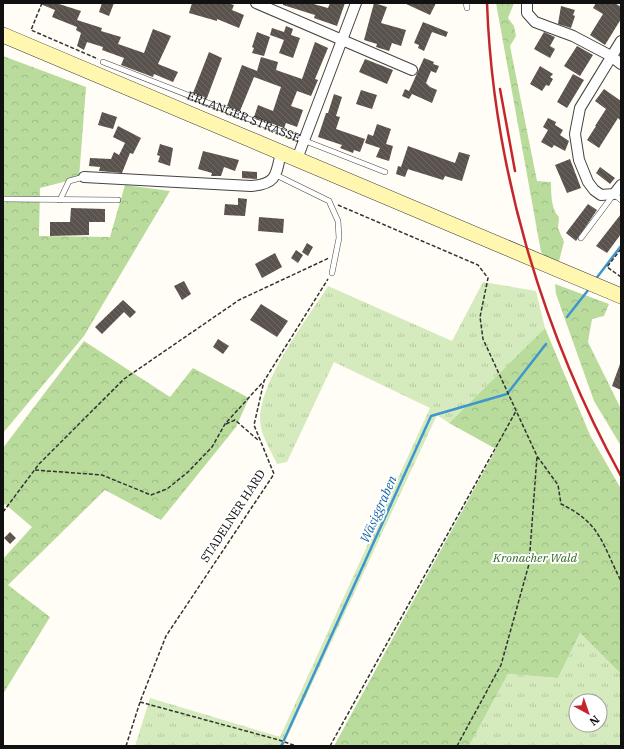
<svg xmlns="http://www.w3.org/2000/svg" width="624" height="749" font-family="'IBM Plex Serif',serif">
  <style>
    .grass { fill: url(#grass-tufts); fill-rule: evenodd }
    .forest { fill: url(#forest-crowns) }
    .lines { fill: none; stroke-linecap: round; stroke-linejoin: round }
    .stream { stroke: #3f96cf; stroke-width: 2.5 }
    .building { fill: url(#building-back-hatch) }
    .lane-casing { stroke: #444; stroke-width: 6 }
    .street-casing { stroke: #444; stroke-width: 12 }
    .secondary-casing { stroke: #333; stroke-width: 16 }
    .path { stroke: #333; stroke-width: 1.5; stroke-dasharray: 4 2; stroke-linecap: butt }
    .lane { stroke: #fff; stroke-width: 5 }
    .street { stroke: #fff; stroke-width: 10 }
    .secondary { stroke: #fff6b0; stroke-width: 15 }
    .rail { stroke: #c4262e; stroke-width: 2.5 }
    .labels { text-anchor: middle; stroke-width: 4; stroke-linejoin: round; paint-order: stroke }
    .street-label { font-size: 12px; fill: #111; stroke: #fff }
    .park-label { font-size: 12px; font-style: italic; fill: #2f6b1f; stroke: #fff }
    .water-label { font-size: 13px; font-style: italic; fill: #1768a6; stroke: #fff }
  </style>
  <defs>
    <pattern id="grass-tufts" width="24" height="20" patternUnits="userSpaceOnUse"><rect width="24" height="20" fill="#d5ebbd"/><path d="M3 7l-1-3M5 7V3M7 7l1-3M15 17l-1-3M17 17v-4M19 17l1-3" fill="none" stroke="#b6c8a1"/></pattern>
    <pattern id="forest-crowns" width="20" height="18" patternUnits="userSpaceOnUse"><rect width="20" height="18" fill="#b9dc9c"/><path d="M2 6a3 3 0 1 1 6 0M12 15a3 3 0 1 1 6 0" fill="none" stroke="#9ebc85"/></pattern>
    <pattern id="building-back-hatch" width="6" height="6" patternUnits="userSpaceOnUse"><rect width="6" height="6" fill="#5a524d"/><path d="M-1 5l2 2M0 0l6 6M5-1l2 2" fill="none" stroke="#6d6662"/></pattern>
  </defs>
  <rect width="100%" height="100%" fill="#fffdf5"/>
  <!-- grass -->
  <path class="grass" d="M483,282l53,9 9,37 -96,95 -12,-8 -154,331h-148l15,-48 130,39 150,-329 -96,-46 -47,100 -10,2c-5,-11 -13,-24 -16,-36 -8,-40 46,-108 67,-142l124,55z
    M580,633l41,41v72h-152l39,-72 50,4zM576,701h24v24h-24z"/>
  <!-- forest -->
  <path class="forest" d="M496,3h18l-6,15 6,8 2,10 -6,10 27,135 14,1c0,11 0,28 8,35l-1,11 6,14 -5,19 -13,-4 -5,-5z
    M3,56l83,31 -7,91 -39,10 -1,48 71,1 15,-52 45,6 -86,145 -81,97z
    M555,284l54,20 -5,12 -12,3 -4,23 33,67v37l-27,-45 -38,-107z
    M545,328l45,107 31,54v185l-41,-41 -22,45 -50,-4 -39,72h-135l162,-297 -47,-26z
    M84,341l86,56 23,-29 56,30 -13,29 -75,93 -56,-30 -97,95 42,32 -47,77v-135l29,-32 -27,-23 -2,2v-58z"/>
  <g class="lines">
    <!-- stream -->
    <path class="stream" d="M595,280l26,-34
      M567,317l22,-28
      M284,740l147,-324 76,-22 39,-50
      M281,746l2,-3"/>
  </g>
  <!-- building -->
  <path class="building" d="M38,3h18l25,8 -4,9 25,8 -1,3 20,6 -3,7 26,9 9,-24 18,7 -13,28 20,8 -5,10 -19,-8 -1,3 -32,-12 3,-7 -22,-8 1,-3 -16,-5 -3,8 -7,-4 4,-13 -5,-3 1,-3 -25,-10 3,-7z
    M102,3h12l-5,13 -10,-4z
    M192,3h35l7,2 -2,5 12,5 -5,13 -22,-9v2l-28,-8z
    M283,3h27l18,5 2,-5h15l-8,23 -23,-8 1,-3 -32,-10z
    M374,3l13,4 -6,16 25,7 -5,16 -9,-3 -3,8 -13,-4 1,-3 -13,-4z
    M404,3h32l-6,12z
    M596,3h19l6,4v12l-16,26 -15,-10 13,-21 -10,-6z
    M561,6l14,4 -2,5 2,1 -4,12 -13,-4z
    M423,22l25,10 -2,5 -14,-5 -8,19 -6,-3 1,-3 -5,-2z
    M286,26l7,3 -2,6 9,3 -7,20 -14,-5 5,-13 -14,-5 2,-7 12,4z
    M257,32l13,5 -6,19 -12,-3 2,-5 -2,-1z
    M544,32l11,5 -5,9 5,3 -5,9 -16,-9z
    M315,42l13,6 -13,31 3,1 -7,16 -14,-5 -6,15 12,4 -6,17 -11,-4 -2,5 -30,-11 4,-12 15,6 8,-24 -27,-10 -14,34 -13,-5 15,-41 15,6 4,-14 17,5 -2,8 26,9z
    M577,46l16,9 -13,21 -16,-10z
    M209,52l13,6 -15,40 -14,-5z
    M424,58l10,4 -1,2 6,2 -3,7 -5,-2 -5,12 4,4 7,3 -5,13 -20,-9 -3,5 -7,-3 3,-7 4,2z
    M365,59l28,11 -6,14 -28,-12z
    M540,66l13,8 -3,3 3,2 -4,7 -3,-1 -4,6 -12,-7z
    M573,74l11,6 -17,28 -10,-6z
    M604,89l17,12v20l-3,-3 -19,30 -12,-8 9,-14h-1l11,-17 -11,-8z
    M361,90l16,5 -5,14 -16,-5z
    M334,94l8,3 -6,19 4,1 -4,12 29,10 -5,13 -6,-2 -1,3 -13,-5 2,-3 -24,-8 8,-24h2z
    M102,112l15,5 -4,12 -15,-4z
    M548,118l8,4 -1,3 8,5 -3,5 9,6 -4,10 -11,-6 -2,3 -11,-6 7,-12 -5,-3z
    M377,124l14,5 -5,15 7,2 -4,15 -13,-4 4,-9 -15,-5 3,-9 5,2z
    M118,126l23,12 -8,16 -3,-1 -8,20 -22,-2h-1l1,-4 -11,-1 1,-8 21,1 3,-7 5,3 6,-12 -12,-6z
    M160,144l13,4 -3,18 -12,-4 2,-6 -3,-1z
    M408,146l47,17 4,-11 11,3 -8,26 -17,-5 -2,4 -42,-13z
    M203,151l36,9 -4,11 -11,-4 -3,9h-10l1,-3 -14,-4z
    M570,159l11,29 -14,5 -12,-28z
    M398,166l10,3 -3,8 -9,-3z
    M600,167l15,11 -5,6 -14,-11z
    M242,171l15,1v7l-15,-1z
    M238,198l9,1 -2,17 -21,-1 1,-11 13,1z
    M588,204l9,6 -21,31 -10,-8z
    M71,208l34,1v13h-16v13l-39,1v-14h20z
    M621,214v20l-14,19 -11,-7z
    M259,217l25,2 -1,14 -25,-2z
    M307,243l6,4 -5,9 -6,-4z
    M296,250l7,5 -5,8 -7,-5z
    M275,253l7,14 -20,11 -7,-14z
    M184,281l7,13 -9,6 -8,-14z
    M123,300l13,12 -6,6 -6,-6 -22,22 -7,-7z
    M261,304l27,17 -11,16 -27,-17z
    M218,339l11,7 -6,8 -10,-7z
    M620,364h1v26l-9,-4z
    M10,532l6,6 -6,6 -6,-6z"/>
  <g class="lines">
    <!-- lane casing -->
    <g class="lane-casing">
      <g id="lane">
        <path d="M466,3l1,5"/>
        <path id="s1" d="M103,62l282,110"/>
        <path d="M276,175l53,26 9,20 1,17 -7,35"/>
        <path d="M3,199l115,1"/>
        <path d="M60,200l9,-19 15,-4"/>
        <path d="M581,238l33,-44 7,6"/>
      </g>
    </g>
    <!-- street casing -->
    <g class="street-casing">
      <path id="street" d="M256,3l156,67
        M527,3v10l8,9 38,14 38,20 10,8
        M621,41l-41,67 -5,26 4,26 9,22 6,8 7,5 13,-1 7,-9
        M297,159l59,-156
        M84,177l167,9c26,-2 25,-11 30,-34"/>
    </g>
    <!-- secondary casing -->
    <g class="secondary-casing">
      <path id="secondary" d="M3,35l618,261"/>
    </g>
    <!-- path -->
    <path class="path" d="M42,3l-11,27 67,29
      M338,205l140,60 10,13 -8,39 3,22 54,117 21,29 3,19c40,19 41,40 60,77
      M621,249l-14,18 14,10
      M226,424l9,-4 23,20
      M35,470l67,5 49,20 16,-6 21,-17 24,-25 13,-23 38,-42
      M3,512l36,-48 85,-85 115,-79 90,-42
      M140,702l139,38 17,6
      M126,746l14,-44 26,-66 108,-162 -20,-49 10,-44 64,-102
      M330,746l186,-335
      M457,746l44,-81 28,-101 8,-108"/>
    <!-- lane -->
    <use href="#lane" class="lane"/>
    <!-- street -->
    <use href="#street" class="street"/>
    <!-- secondary -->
    <use href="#secondary" class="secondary"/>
    <!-- rail -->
    <path class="rail" d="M487,3c6,164 55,329 134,473
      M500,89l15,82"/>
  </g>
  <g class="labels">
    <!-- street labels -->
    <g class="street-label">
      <text dy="4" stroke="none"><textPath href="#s1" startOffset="151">ERLANGER STRASSE</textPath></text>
      <text transform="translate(233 516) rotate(-57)" y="4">STADELNER HARD</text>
    </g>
    <!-- park labels -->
    <g class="park-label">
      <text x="535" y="562">Kronacher Wald</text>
    </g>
    <!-- water labels -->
    <g class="water-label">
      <text transform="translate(378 509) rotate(-66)" y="5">Wäsiggraben</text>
    </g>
  </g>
  <!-- border -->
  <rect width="624" height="749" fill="none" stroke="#111111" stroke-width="8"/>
  <!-- north arrow -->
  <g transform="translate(588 713) rotate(140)"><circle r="19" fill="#ffffff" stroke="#a0a0a0"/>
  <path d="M0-3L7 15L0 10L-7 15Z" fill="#c4262e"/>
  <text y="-6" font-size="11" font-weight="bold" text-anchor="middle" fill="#111111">N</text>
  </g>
</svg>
